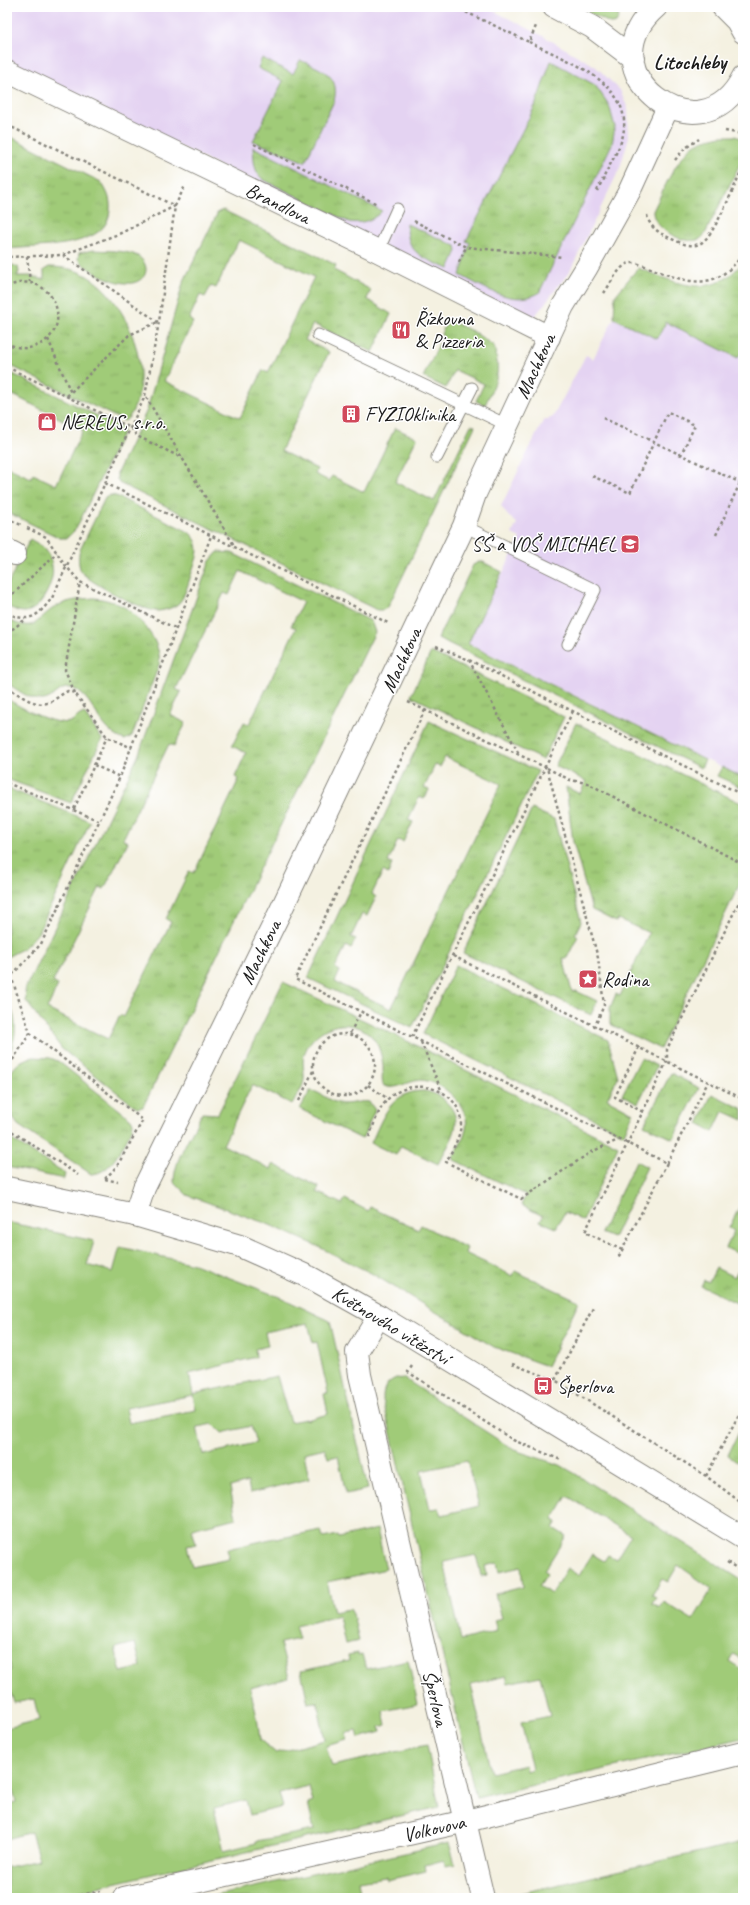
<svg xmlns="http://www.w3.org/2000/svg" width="750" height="1905" font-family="Caveat,sans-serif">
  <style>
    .built { fill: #e4d3f2 }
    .grass { fill: url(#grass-tufts); stroke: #5e744a; fill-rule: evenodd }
    .garden { fill: #a0cb78; stroke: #5e744a; fill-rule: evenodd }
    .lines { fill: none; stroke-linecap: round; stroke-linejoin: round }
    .service-casing { stroke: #88867e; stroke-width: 13 }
    .minor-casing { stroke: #88867e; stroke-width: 24 }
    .tertiary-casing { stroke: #88867e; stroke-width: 24 }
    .path { stroke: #88867e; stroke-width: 2.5; stroke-dasharray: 3 3; stroke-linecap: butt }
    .service { stroke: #fff; stroke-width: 11 }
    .minor { stroke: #fff; stroke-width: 22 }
    .tertiary { stroke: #fff; stroke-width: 22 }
    .labels { text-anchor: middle; stroke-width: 3; stroke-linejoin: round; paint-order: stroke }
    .street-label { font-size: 20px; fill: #1c1c1c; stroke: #fff }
    .poi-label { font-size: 20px; fill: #1c1c1c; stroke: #fff; text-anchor: start }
    .neighbourhood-label { font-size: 21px; font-weight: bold; fill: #1c1c1c; stroke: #fff }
  </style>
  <defs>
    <pattern id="grass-tufts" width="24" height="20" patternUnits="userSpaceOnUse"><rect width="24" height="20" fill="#a0cb78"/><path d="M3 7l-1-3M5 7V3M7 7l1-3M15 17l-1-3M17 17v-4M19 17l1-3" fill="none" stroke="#89ae67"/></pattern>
  </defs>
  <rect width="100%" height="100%" fill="#fff"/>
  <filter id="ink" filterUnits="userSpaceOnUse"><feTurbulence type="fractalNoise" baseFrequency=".025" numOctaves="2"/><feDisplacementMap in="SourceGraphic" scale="8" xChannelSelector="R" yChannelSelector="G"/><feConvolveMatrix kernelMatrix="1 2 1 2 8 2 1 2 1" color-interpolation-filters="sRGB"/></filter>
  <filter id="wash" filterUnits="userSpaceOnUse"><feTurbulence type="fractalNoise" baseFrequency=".012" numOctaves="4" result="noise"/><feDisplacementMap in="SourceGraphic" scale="16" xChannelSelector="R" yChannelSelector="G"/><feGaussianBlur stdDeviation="0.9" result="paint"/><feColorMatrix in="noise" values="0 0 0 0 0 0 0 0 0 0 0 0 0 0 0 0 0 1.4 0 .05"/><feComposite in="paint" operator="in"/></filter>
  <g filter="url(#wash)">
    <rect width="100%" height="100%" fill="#f4f1e1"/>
    <!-- built -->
    <path class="built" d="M7,7h479l57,29 52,30 25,24 8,19 1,28 -9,31 -50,103 -38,49 -525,-259z
      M614,318l43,21 9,-17 71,36 6,-8v428l-275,-135 52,-105 -8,-4 5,-11 -9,-7 -7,-10 42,-85 10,-4 33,-62 7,4z"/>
    <!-- grass -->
    <path class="grass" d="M577,7h31l10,5 1,6 -3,5 -4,1z
      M262,58l31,16 7,-14c20,9 41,14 34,41l-29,61 -52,-21 30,-60 -25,-13z
      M551,61l44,24 14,20 6,22 -3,17 -73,149c-26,14 -56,-6 -79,-18l10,-32 -4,-2 69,-135z
      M7,135l94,47c8,12 11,20 8,34 -7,33 -75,30 -102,33z
      M721,136h14l8,3v24l-2,-1 -35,70c-2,3 -4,6 -6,7 -16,7 -48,-11 -47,-28 11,-22 22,-51 41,-66 7,-5 19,-7 27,-9z
      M253,147l129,64c-8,9 -20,13 -33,11l-85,-42c-11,-7 -10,-21 -11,-33z
      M223,210l113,55 -2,5 37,20 -4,9 24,15 -18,38 -60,-28 -8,16 24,12 -48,99 36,18 -2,5 14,7 3,-5 32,16 31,-64 22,10 -22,44 39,19 37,-76 4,1 -87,181 -5,3h-6l-258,-127 -2,-4v-6l30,-63 36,-127 35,-71zM239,240l75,37 -46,96 -5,-3 -23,48 -76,-37 29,-59 -4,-3 11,-24 5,2 6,-11 5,2z
      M407,224l49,22 1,5 -8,18c-24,-11 -43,-14 -42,-45z
      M93,250c12,1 28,0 40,4 14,4 19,22 3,28 -15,6 -49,-11 -58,-23l1,-6z
      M743,262v88l-5,8 -72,-36 -9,17 -43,-21 1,-22 23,-28c40,15 73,34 105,-6z
      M7,263l11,4 1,5 -2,4h14l13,4v-10l5,-3c9,0 21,1 30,5 42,17 71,85 58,128 -3,7 -5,16 -12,21l-5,-2 -113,-55z
      M451,321l23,11 20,14c7,29 3,33 -9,59l-9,-4 8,-17 -29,-14 -9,18 -23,-11 20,-41 -2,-1 2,-7z
      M7,371l115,57 1,4 -47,97 -9,9h-7l-53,-26v-45l24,11 2,-4 23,11 27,-55 -76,-38z
      M110,495l6,1 71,35c12,8 13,20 8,32 -4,10 -9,33 -16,40 -5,5 -16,8 -23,8 -13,-1 -69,-29 -75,-40 -3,-7 -3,-14 -1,-21l25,-52z
      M30,539c6,4 14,7 17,13 4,6 7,18 5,25 -2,12 -13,34 -27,35 -7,0 -12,-3 -18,-6v-20z
      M218,552l14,1 139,68 4,11 -232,475 -6,1 -75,-59 -36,-48 -1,-12 113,-233 72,-195zM240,571l63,31 -12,24 5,2 -47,96 -5,-2 -12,24 14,7 -11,24 4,2 -45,94 -5,-2 -23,48 5,3 -47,95 -4,-2 -12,24 -61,-30 11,-24 -5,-3 47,-95 4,2 24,-47 -5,-3 46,-95 5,2 12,-23 -16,-8 11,-23 -5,-3 48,-96 5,2z
      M479,562h4l19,10 -34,72 237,116 -4,8 -263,-130 35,-73z
      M94,598c11,1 21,4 30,9 17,11 39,37 35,58l-27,71 -7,4c-26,-8 -29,-39 -49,-50 -15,-9 -22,12 -36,10 -11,-1 -24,-11 -33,-17v-63c33,13 27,-1 50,-14 11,-6 25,-7 37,-8z
      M431,652l133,65 -21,43 -132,-64z
      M7,699c14,8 46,27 63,23 5,-2 8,-7 14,-9l18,26 -31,64 -64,-24z
      M429,721l109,50 -126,257 -104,-50zM445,757l56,27 -110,225 -56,-27 5,-11 -5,-3 11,-22 5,2 5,-9 -5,-2 11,-23 5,2 9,-19 -4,-3 11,-23 5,3 4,-10 -4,-2 10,-22 5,2 10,-20 -5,-2 11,-23 5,2 5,-9 -5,-2 11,-23 5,2z
      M576,723l167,81v73l-83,172 -50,-25v-16l6,-14 4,2 29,-63 -31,-14 -2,3 -24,-12 -19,-68 -7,-55 14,7 6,-13 -31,-15z
      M722,767l21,11v10l-26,-12z
      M7,788l80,32 3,2 -52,111 -14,15 -17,9z
      M532,809l22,10 27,103 -6,12 3,2 -11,22h-4l9,34 4,-1 21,10 -6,14 -128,-62z
      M456,965l152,75 10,37 -11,22 26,14 -9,21 -201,-100z
      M283,982l116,55 219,109 -35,75 -18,-9 -9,16 -16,-7 3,-5 -22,-11 5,-10 -74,-36c5,-10 12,-19 14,-30 5,-23 -25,-49 -46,-49 -12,1 -25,11 -36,6 -4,-7 0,-13 -1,-21 -1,-7 -4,-20 -9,-26 -20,-25 -58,-15 -69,13 -4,9 0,19 -1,28 -1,8 -8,17 -12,24l-40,-19 -29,60 48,24 2,-5 46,23 -2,5 25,12 3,-5 23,12 2,-4 48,23 3,-5 46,23 -2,5 48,23 2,-5 64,30 -32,65 -53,-19 -123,-74 -60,-30 -46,-20 -78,-28 -13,-13c0,-23 18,-48 28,-69l16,1z
      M7,1000c12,20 10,39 0,59z
      M34,1057l16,1 8,3 73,58 2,4 -1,6c-9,16 -20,45 -41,45l-73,-49c-18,-22 -16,-64 16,-68z
      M641,1058l16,8 -19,37 -16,-8z
      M671,1073l28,15 -26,51 -29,-14z
      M310,1091c8,-1 18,10 28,12 11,3 21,-3 31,-1l6,8 -13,29 -62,-30z
      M425,1091c10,2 17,6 24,14 17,19 -2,41 -11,59l-37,-18 -5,9 -25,-12c12,-26 20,-53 54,-52z
      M712,1094l31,15v11l-20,-9 -10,21 -15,-8z
      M7,1137l55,34 3,3 -1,5 -57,-12z
      M636,1161l11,6 -34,71 -12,-5z
      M742,1202h1v54l-17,-8 8,-17 -5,-3z
      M740,1267l3,1v38l-42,-20 3,-6 5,2 7,-14 18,9z
      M743,1424v41l-15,-10z"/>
    <!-- garden -->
    <path class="garden" d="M7,1222l87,19 -7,24 26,7 7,-25 74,17 88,34 48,23 38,168 -22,5 -8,-38 -10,2 -3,-10 -21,5 5,26 -59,14 -2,-11 -18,5 6,31 -44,11 4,15 -9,2 5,21 37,-8 -2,-10 48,-11 1,1 45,-9 2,8 15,-3 1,3 38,-9 9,40 -59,13 7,30 16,-3 3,5 6,27 -14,3 -6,-28 -44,10 4,13 -19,4 9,35 -39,10 7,29 3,23 16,13 49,-13 -8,-38 -9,1 -7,-32 48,-10 -1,-6 10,-2v2l4,-1 4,15 42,-9 10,44 -35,7 3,14 -6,2 1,5 -22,6 -2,-7 -11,2 1,7 -21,6 6,20 95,-21 12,62 -389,91h-43v-31l32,-7 -8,-28 -24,7v-34l9,-3 -7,-29h-2v-45l32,-8 -5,-21 -20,4 -7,-24v-8l4,-1 -4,-22zM308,1323l5,20 4,-1 11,51 -4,1 4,20 -22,6v-1l-16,3 -13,-46 -84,18 -4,-20 67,-17 -1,-8 13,-3 -3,-14zM193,1395l3,15 -67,13 -3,-15zM213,1424l9,9 29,-7 5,17 -53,12 -6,-28zM135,1643l6,24 -20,5 -6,-24zM309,1786l4,16 -5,2 6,26 -58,11v2l-32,8 -10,-43 32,-8 4,15 33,-8 -4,-14z
      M396,1378l9,1 109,71 46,15 14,8 169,108v73l-3,4 -7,-4 -4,7 14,9v68l-267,60 -93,-398c0,-11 2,-17 13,-22zM467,1461l12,45 -37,9 -3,-7 -9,1 -9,-38zM567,1496l64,39 -15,24 -8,-4 -4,6 -12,-7 -13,22 -12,-8 -16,26 -12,-8 8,-12 -3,-3 22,-35 -13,-8 4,-6 -4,-2zM476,1555l5,21 6,-1 -2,-9 12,-3 2,9 22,-5 2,20 -28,7 7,24 -8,2 3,11 -36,9 -17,-78zM678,1565l34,24 -19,31 -29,-18 -4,6 -8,-4 4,-7 -4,-2 10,-16 6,3zM506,1676l2,7 32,-7 10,40 -29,6 11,47 -6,2 -1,-6 -34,8 -20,-89z
      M743,1842v56h-233l-1,-2z
      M449,1843l6,21 -10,2 -1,-6 -19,5 1,6 -39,9 -1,-3 -28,4 3,17h-155z"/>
  </g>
  <g filter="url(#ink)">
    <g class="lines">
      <!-- service casing -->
      <g class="service-casing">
        <path id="service" d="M378,251l19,-42
          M318,335l189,90
          M437,457l35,-69
          M464,526l131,64 -27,54"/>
      </g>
      <!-- minor casing -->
      <g class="minor-casing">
        <g id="minor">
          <path d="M7,71l371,180 171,86"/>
          <path d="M7,550l8,4"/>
          <path id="s1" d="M135,1215l9,-27 136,-276 184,-386 11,-32 88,-188 24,-39 42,-75 39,-85"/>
          <path d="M379,1316l-22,36 3,23 123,523"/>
          <path d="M124,1898l342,-77 277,-68"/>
        </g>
      </g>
      <!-- tertiary casing -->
      <g class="tertiary-casing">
        <path id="tertiary" d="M554,7l38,20 41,31
          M656,7c-74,64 44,156 87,70
          M723,7l14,14 6,11
          M7,1188l128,27 105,31 71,32 68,38 364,222"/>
      </g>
      <!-- path -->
      <path class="path" d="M455,7l74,35 7,-16
        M529,42c36,18 105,40 94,93 -3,14 -14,30 -20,44l2,1
        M7,125l168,81 -54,27 -58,22 -56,2
        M725,131l18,3
        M254,144l123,60
        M675,160l9,-11 15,-10
        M597,191l6,-12
        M647,215c2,12 12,18 23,23 8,4 20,10 29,6 14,-4 37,-62 44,-77
        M414,221l52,26 97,10
        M63,255l95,67
        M27,256l3,26
        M459,262l7,-15
        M7,287c44,-22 72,42 29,59 -10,4 -20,2 -29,-3
        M604,293c6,-8 13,-24 23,-29 7,-3 14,1 21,3 39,16 66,27 95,-13
        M48,339l23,54
        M7,367l124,61 6,8 45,22
        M67,396l62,-61 29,-13
        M146,397l89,150
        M603,418l140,66
        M592,476l38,17 38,-81 27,13 -14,30
        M105,483l283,140
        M7,518l14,7
        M27,528l19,9 20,29 14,16 97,47
        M716,535l24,-52
        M7,596l7,-3 43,-40
        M7,613c23,11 31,3 45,-15l93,-202 14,-74 16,-116 10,-20
        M7,633l19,-14
        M436,646l33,14 274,135
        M469,660l50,94
        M7,687c10,6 27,20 40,16 7,-2 14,-9 21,-12l7,2 32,44 25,11
        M75,693l-10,-23 15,-88
        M408,702l139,66 51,190 6,47 -9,21
        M425,710l-130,269 372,184 -49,95
        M94,765l26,12
        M547,768l23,12 17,3 156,81
        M7,783l93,38
        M74,809l33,-72
        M453,956l290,143
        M7,964l23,69 -23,36
        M7,975l4,1 30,-32 79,-167 91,-241
        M30,1033l113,87 -26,46 -12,13
        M350,1033l11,-21
        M313 1065a31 31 0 1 1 62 0a31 31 0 1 1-62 0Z
        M412,1037l161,-326
        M421,1042l21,50
        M639,1047l-24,50 28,15
        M368,1085l20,14
        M299,1101l14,-30
        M7,1128l71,47
        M369,1137c5,-12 9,-28 19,-38 22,-23 71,-13 73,23 0,14 -8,27 -15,40l75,37 70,-47 27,-12
        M667,1163l41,-81
        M105,1179l13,3
        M622,1250l-37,-18 82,-171v-12l76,-155
        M512,1364l43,16 151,96 37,28
        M412,1366l-4,6 105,68 48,20
        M555,1380l38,-72
        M706,1476l37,-69
        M727,1562l16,10
        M69,1898l31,-7"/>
      <!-- service -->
      <use href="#service" class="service"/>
      <!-- minor -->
      <use href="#minor" class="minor"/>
      <!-- tertiary -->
      <use href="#tertiary" class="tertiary"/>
    </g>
  </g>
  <!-- icons -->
  <defs>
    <g id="restaurant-square" transform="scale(1)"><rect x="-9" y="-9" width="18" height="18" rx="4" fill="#d1495b" stroke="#fff"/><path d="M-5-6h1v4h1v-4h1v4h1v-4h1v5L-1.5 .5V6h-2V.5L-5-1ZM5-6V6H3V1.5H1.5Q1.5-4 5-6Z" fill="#fff"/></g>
    <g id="building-square" transform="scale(1)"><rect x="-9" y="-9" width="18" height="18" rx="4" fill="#d1495b" stroke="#fff"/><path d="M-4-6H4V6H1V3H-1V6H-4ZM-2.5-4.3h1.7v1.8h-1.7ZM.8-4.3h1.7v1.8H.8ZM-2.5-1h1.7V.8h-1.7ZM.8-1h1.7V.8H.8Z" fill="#fff"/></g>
    <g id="shop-square" transform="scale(1)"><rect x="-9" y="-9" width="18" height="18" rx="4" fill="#d1495b" stroke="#fff"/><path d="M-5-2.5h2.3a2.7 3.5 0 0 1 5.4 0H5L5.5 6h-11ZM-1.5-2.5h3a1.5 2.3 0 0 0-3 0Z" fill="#fff"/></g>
    <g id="university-square" transform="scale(1)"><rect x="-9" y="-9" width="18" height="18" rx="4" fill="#d1495b" stroke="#fff"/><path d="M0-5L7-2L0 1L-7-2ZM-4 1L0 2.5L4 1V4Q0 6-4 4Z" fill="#fff"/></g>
    <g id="sight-square" transform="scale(1)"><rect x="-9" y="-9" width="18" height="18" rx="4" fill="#d1495b" stroke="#fff"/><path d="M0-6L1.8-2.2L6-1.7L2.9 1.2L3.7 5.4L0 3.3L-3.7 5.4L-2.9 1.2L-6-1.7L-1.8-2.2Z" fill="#fff"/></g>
    <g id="bus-square" transform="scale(1)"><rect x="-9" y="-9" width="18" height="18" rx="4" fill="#d1495b" stroke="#fff"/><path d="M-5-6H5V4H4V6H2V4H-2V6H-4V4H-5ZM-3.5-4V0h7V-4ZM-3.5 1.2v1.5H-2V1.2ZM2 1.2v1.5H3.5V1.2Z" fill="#fff"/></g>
  </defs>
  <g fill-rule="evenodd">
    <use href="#restaurant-square" x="401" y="330"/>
    <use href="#building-square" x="351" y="414"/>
    <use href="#shop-square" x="47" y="422"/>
    <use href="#university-square" x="630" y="544"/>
    <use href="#sight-square" x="588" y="979"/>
    <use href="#bus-square" x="543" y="1386"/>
  </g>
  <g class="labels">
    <!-- street labels -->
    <g class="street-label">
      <text transform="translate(278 203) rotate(26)" y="7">Brandlova</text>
      <text dy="7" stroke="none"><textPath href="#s1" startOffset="939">Machkova</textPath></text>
      <text transform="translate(401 660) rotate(-65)" y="7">Machkova</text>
      <text transform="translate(260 952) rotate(-64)" y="7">Machkova</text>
      <text transform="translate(391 1325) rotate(31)" y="7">Květnového vítězství</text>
      <text transform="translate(436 1698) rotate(77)" y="7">Šperlova</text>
      <text transform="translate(434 1828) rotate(-13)" y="7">Volkovova</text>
    </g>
    <!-- poi labels -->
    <g class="poi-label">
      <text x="415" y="325">Řízkovna<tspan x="415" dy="23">&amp; Pizzeria</tspan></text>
      <text x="365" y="421">FYZIOklinika</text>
      <text x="61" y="429">NEREUS, s.r.o.</text>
      <text x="616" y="551" text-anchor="end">SŠ a VOŠ MICHAEL</text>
      <text x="602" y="986">Rodina</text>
      <text x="557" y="1393">Šperlova</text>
    </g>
    <!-- neighbourhood labels -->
    <g class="neighbourhood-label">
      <text x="690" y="69">Litochleby</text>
    </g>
  </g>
  <!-- margin -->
  <rect width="750" height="1905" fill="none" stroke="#fff" stroke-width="24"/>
</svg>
